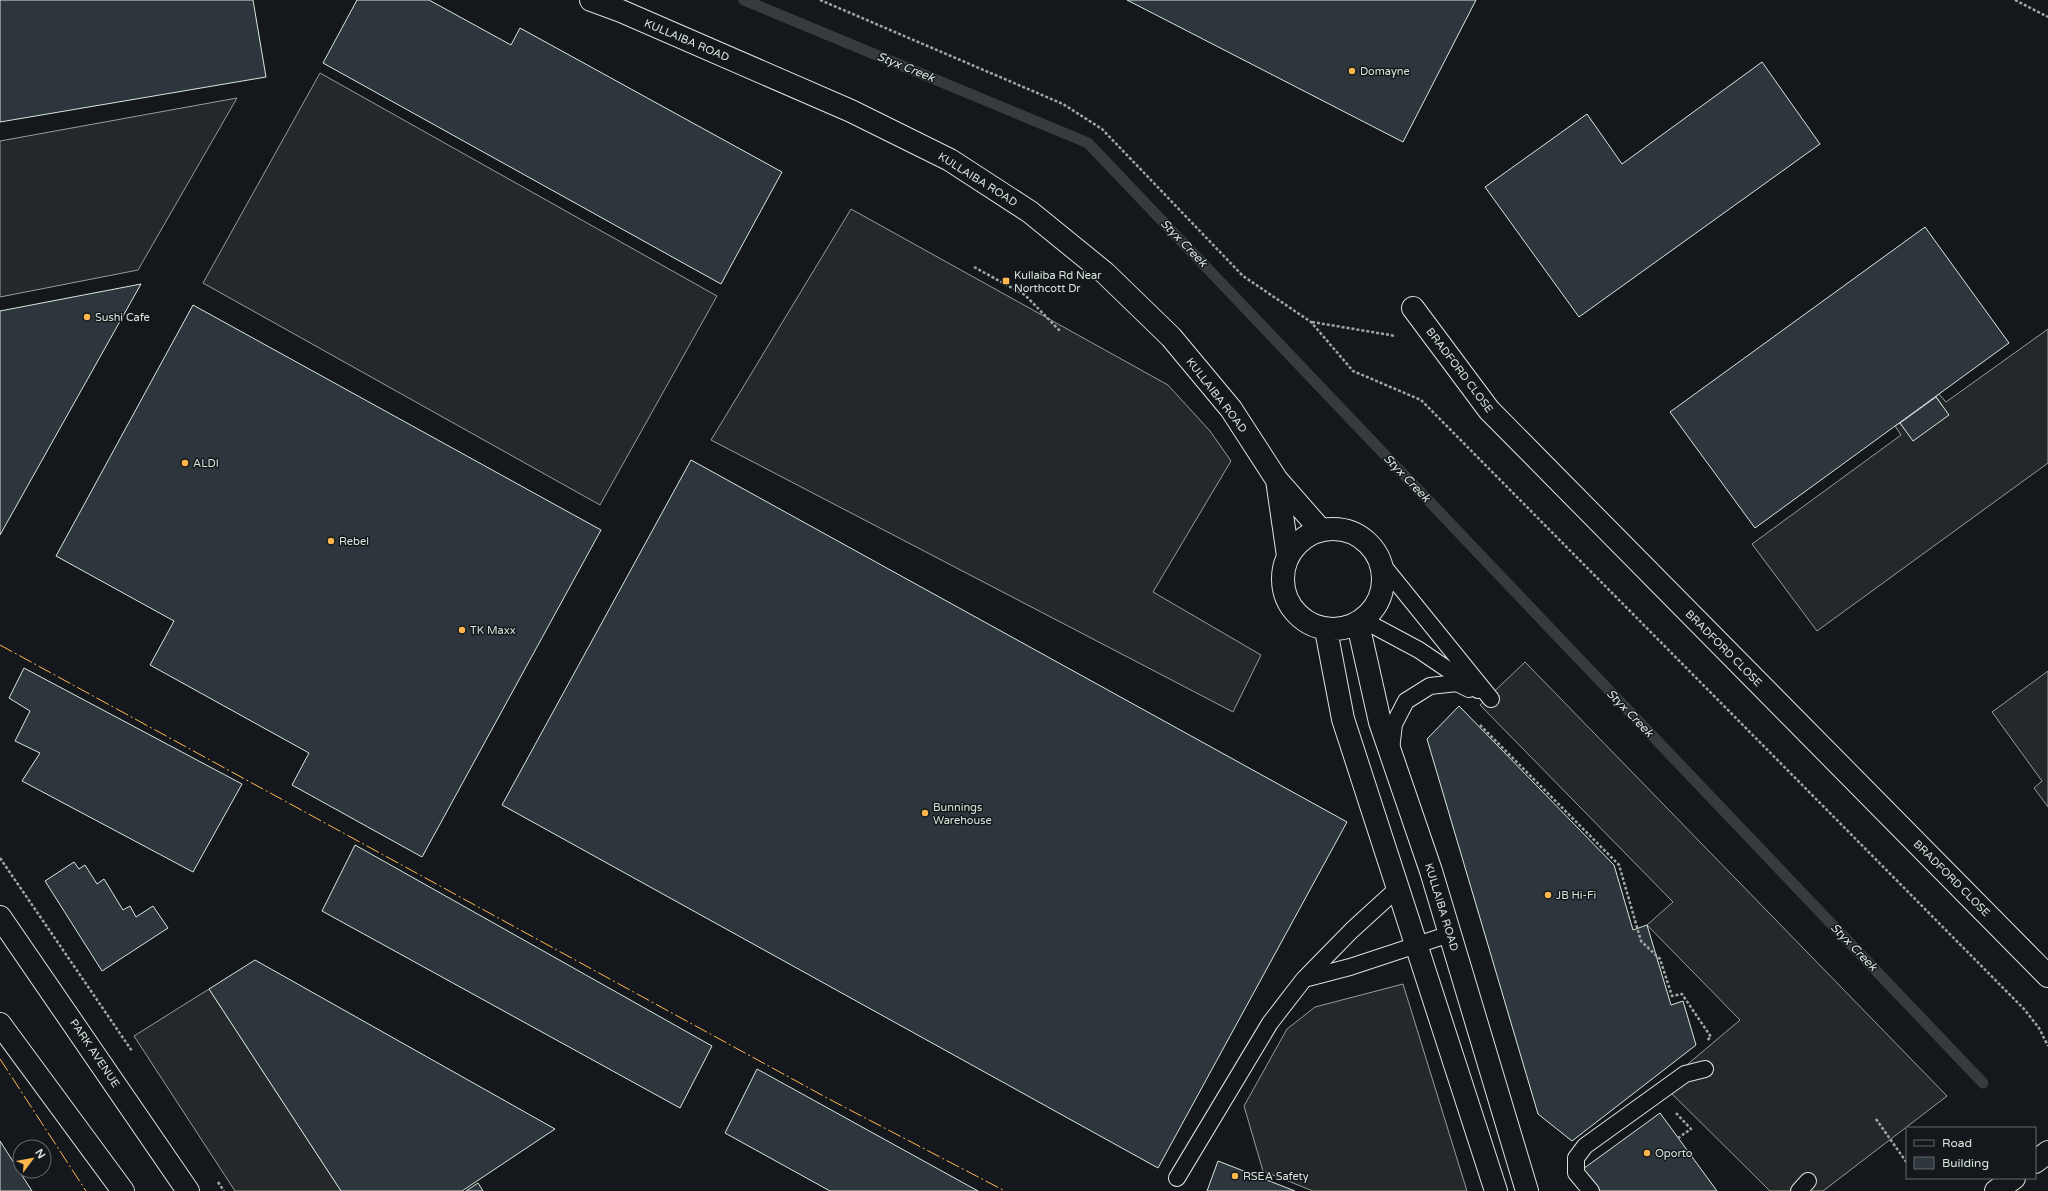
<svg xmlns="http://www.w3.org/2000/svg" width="2048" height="1191" font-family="'Varela Round',sans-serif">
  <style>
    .parking { fill: #24282b; stroke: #939e99 }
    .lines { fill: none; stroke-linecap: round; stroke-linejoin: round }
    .stream { stroke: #363b3e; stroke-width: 11 }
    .building { fill: #2c363c; stroke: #d8e6dc }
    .service-casing { stroke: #d8e6dc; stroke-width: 18 }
    .minor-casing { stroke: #d8e6dc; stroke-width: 24 }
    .secondary-casing { stroke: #d8e6dc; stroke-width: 24 }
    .primary-casing { stroke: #d8e6dc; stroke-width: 24 }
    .path { stroke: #9da8a2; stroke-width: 2.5; stroke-dasharray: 3 2; stroke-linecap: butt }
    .service { stroke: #14181c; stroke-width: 16 }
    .minor { stroke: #14181c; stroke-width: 22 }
    .secondary { stroke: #14181c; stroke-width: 22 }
    .primary { stroke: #14181c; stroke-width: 22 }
    .power { stroke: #ffb74d; stroke-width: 1; stroke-dasharray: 14 3 2 3; stroke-linecap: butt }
    .poi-dot { fill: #ffb74d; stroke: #14181c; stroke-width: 1.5 }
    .labels { text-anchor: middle; stroke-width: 3; stroke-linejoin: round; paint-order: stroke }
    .street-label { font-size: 11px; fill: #d8e6dc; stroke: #14181c }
    .poi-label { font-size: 11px; fill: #d8e6dc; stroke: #14181c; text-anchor: start }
    .water-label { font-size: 12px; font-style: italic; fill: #d8e6dc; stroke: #14181c }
  </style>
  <rect width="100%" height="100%" fill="#14181c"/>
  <!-- parking -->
  <path class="parking" d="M320,73l397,223 -117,209 -397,-222z
    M237,98l-99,172 -138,27v-156z
    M851,209l317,176 42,46 21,30 -78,131 108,63 -28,57 -522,-272z
    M2048,329v134l-231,168 -65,-87 149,-109 -6,-9 5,-3 6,8 36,-26 -6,-8 3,-3 7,8z
    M1525,662l422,434 -124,95h-53l-107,-106 77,-65 -93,-95 26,-23 -193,-197z
    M2048,671v136l-14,-19 8,-7 -50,-69z
    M1403,984l64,207h-154l-50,-20 -19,-65 43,-77 28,-22z
    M209,989l132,202h-106l-101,-155z"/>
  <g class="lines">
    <!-- stream -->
    <path class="stream" d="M744,0l344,143 895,940"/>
  </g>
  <!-- building -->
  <path class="building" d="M0,0h253l13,77 -266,45z
    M357,0h72l82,45 9,-17 262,144 -61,112 -398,-221z
    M1127,0h349l-73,142z
    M1762,62l58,82 -241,173 -94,-130 102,-73 35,50z
    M1925,227l84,116 -254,185 -85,-116z
    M141,284l-141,251v-224z
    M193,305l408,225 -179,327 -130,-72 17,-32 -159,-88 24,-44 -118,-65z
    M1936,397l13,18 -36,26 -13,-18z
    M691,460l656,362 -189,346 -656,-363z
    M24,668l218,116 -49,88 -171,-91 18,-28 -25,-12 15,-30 -21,-13z
    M1459,706l155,159 19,65 14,-5 24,80 12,-4 13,44 -124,96 -34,-27 -111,-375z
    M355,845l357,201 -32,62 -358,-197z
    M74,862l5,7 6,-4 12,19 7,-5 19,31 7,-4 6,11 17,-11 15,22 -66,43 -57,-90z
    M255,960l300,169 -93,62h-121l-132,-202z
    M757,1069l221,122h-148l-105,-58z
    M1660,1113l57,78h-118l-16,-22z
    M0,1141l32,50h-32z
    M1218,1161l77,30h-88z
    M478,1183l5,8h-17z"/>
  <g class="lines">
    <!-- service casing -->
    <g class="service-casing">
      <path id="service" d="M1381,563l110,136
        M1363,620l56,30 59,40
        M1391,750l3,-26 12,-23 24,-15 27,-3 12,6
        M1304,979l46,-12 100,-33
        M1177,1178l93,-155 34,-44 48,-49 45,-41
        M1591,1191l-15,-18v-15l9,-12 100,-72 20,-5
        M1799,1191l9,-10"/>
    </g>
    <!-- minor casing -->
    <g class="minor-casing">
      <path id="minor" d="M591,0l30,11 230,100 99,49 80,52 75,61 66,64 60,72 46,71 43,49
        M1413,308l76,102 559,566
        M1277,480l11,76
        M1283 579a50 50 0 1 1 100 0a50 50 0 1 1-100 0Z
        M1358,624l22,98 51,149 96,320
        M1326,630l17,89 153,472"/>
    </g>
    <!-- secondary casing -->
    <g class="secondary-casing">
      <path id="secondary" d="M0,917l188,274
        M0,1024l123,167"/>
    </g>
    <!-- primary casing -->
    <g class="primary-casing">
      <path id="primary" d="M2035,1162l13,-10
        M1996,1191l18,-13"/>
    </g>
    <!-- path -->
    <path class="path" d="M820,0l243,104 39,25 141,147 68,46 42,49 68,29 603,609 15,19 9,18
      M2015,0l33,17
      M974,267l51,28 36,37
      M1312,322l84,14
      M1480,725l139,140 22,76 19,18 12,37 10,-2 29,43 -5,4
      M0,858l132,193
      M1676,1113l15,16 -13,9
      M1876,1119l31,44
      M218,1182l6,9"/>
    <!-- service -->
    <use href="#service" class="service"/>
    <!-- minor -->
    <use href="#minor" class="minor"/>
    <!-- secondary -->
    <use href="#secondary" class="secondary"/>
    <!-- primary -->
    <use href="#primary" class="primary"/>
    <!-- power -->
    <path class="power" d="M0,645l829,454 176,92
      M0,1059l86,132"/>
  </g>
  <!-- markers -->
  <g class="poi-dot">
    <circle cx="1352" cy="71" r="4"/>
    <rect x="1002" y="277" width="8" height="8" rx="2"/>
    <circle cx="87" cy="317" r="4"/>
    <circle cx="185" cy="463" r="4"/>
    <circle cx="331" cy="541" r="4"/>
    <circle cx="462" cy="630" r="4"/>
    <circle cx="925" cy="813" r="4"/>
    <circle cx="1548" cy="895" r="4"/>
    <circle cx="1647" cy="1153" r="4"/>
    <circle cx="1235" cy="1176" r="4"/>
  </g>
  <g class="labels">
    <!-- street labels -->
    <g class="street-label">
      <text transform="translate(687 40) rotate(23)" y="4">KULLAIBA ROAD</text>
      <text transform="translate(978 179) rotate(32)" y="4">KULLAIBA ROAD</text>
      <text transform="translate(1460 370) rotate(53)" y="4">BRADFORD CLOSE</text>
      <text transform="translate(1217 395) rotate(52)" y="4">KULLAIBA ROAD</text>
      <text transform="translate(1724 648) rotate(45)" y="4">BRADFORD CLOSE</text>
      <text transform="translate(1952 878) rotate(45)" y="4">BRADFORD CLOSE</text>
      <text transform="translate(1442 907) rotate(73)" y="4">KULLAIBA ROAD</text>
      <text transform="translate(95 1053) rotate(56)" y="4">PARK AVENUE</text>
    </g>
    <!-- poi labels -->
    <g class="poi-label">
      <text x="1360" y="75">Domayne</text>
      <text x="1014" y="279">Kullaiba Rd Near<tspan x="1014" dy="13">Northcott Dr</tspan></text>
      <text x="95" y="321">Sushi Cafe</text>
      <text x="193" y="467">ALDI</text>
      <text x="339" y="545">Rebel</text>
      <text x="470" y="634">TK Maxx</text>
      <text x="933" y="811">Bunnings<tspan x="933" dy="13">Warehouse</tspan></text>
      <text x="1556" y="899">JB Hi-Fi</text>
      <text x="1655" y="1157">Oporto</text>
      <text x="1243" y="1180">RSEA Safety</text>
    </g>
    <!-- water labels -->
    <g class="water-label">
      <text transform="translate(906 67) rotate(22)" y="4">Styx Creek</text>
      <text transform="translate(1184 243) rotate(46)" y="4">Styx Creek</text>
      <text transform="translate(1407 478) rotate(46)" y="4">Styx Creek</text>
      <text transform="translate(1630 713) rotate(46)" y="4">Styx Creek</text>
      <text transform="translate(1854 947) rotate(46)" y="4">Styx Creek</text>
    </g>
  </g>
  <!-- legend -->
  <rect x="1906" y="1127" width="130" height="52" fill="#14181c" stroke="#626a69"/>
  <rect x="1914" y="1140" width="20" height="6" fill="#14181c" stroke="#626a69"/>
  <text x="1942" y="1147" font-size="12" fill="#d8e6dc">Road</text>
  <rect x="1914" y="1157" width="20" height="12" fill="#2c363c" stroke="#626a69"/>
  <text x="1942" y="1167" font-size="12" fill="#d8e6dc">Building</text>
  <!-- north arrow -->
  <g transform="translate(32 1159) rotate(58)"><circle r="19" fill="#14181c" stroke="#626a69"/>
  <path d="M0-3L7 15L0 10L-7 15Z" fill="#ffb74d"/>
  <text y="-6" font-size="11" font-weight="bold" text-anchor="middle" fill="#d8e6dc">N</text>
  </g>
</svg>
